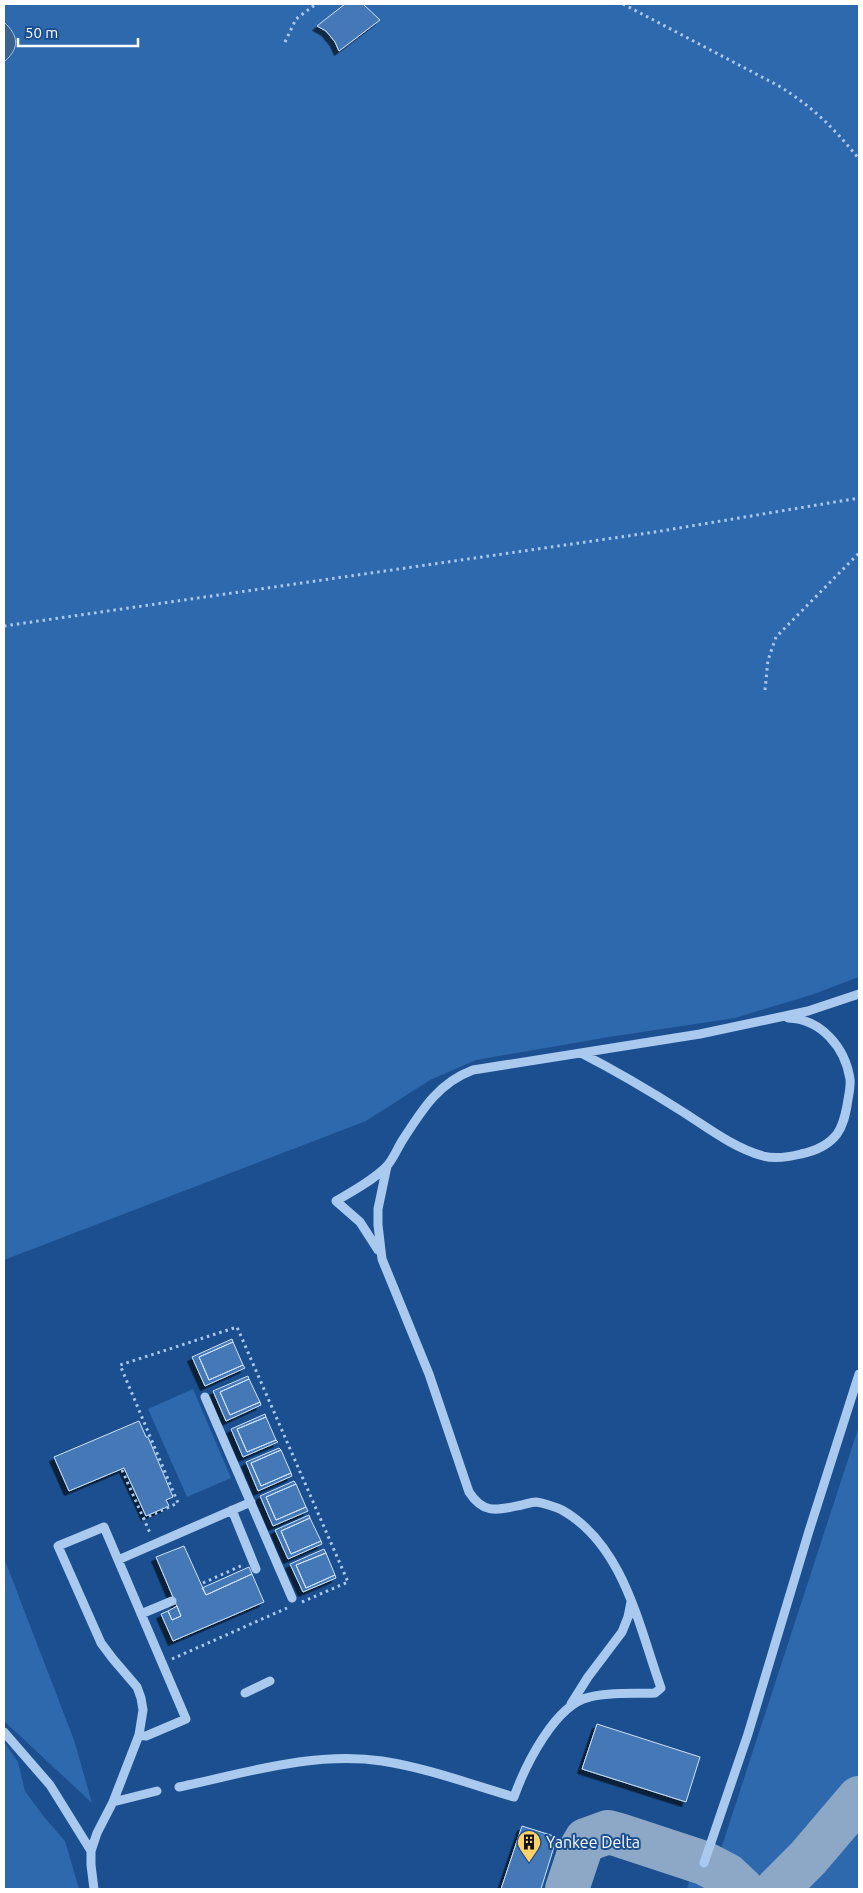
<svg xmlns="http://www.w3.org/2000/svg" width="863" height="1893" font-family="Ubuntu,sans-serif">
  <style>
    .green { fill: #2e69ad }
    .water { fill: #3c6290; stroke: #9cc4f0 }
    .lines { fill: none; stroke-linecap: round; stroke-linejoin: round }
    .taxiway { stroke: #8da7c7; stroke-width: 44 }
    .building { fill: #4478b7; stroke: #cfe3fa; filter: url(#shadow) }
    .path { stroke: #a9c9ee; stroke-width: 3; stroke-dasharray: 2.5 4; stroke-linecap: butt }
    .minor { stroke: #a9c9ee; stroke-width: 9 }
    .labels { text-anchor: middle; stroke-width: 4; stroke-linejoin: round; paint-order: stroke }
    .poi-label { font-size: 16px; fill: #fff; stroke: #1b4f8f; text-anchor: start }
  </style>
  <defs>
    <filter id="shadow"><feDropShadow dx="-4.5" dy="4.5" stdDeviation="0" flood-color="#0009"/></filter>
  </defs>
  <rect width="100%" height="100%" fill="#1b4f8f"/>
  <!-- green -->
  <path class="green" d="M4,4h855v973l-48,18 -76,23 -126,19 -133,23 -46,20 -64,41 -362,139z
    M193,1389l38,89 -44,19 -39,-88z
    M859,1426v463h-94l-17,-17 -29,-17z
    M4,1558l70,182 18,63 -88,-82z
    M4,1742l14,20 7,29 19,26 21,24 14,48h-75z
    M690,1877l30,12h-33z"/>
  <!-- water -->
  <path class="water" d="M4,22c15,14 16,26 0,40z"/>
  <g class="lines">
    <!-- taxiway -->
    <path class="taxiway" d="M567,1889l13,-39 6,-10 22,-8 11,3 85,28 23,12 15,14
      M777,1889l31,-31 51,-60"/>
  </g>
  <!-- building -->
  <path class="building" d="M345,4h18l17,16 -41,31 -4,-9 -9,-11 -9,-5z
    M232,1339l1,3 -34,15 10,23 34,-15 2,3 -40,18 -13,-29z
    M233,1342l10,23 -34,15 -10,-23z
    M248,1376l1,3 -29,13 10,23 30,-13 1,3 -35,16 -13,-30z
    M249,1379l11,23 -30,13 -10,-23z
    M265,1414l1,3 -29,12 10,23 29,-12 2,2 -35,15 -12,-28z
    M266,1417l10,23 -29,12 -10,-23z
    M139,1421l7,16h2l25,60 -7,3 3,6 -23,10 -22,-48 -55,23 -15,-34z
    M279,1448l2,2 -30,13 10,23 30,-13 1,3 -34,15 -12,-29z
    M281,1450l10,23 -30,13 -10,-23z
    M294,1481l2,3 -30,13 10,23 30,-13 2,4 -35,15 -13,-30z
    M296,1484l10,23 -30,13 -10,-23z
    M309,1515l1,3 -29,13 10,23 30,-13 1,3 -34,15 -13,-29z
    M310,1518l11,23 -30,13 -10,-23z
    M184,1546l22,49 46,-21 12,28 -91,39 -12,-27 7,-3 4,9 9,-4 -25,-59z
    M324,1549l2,4 -30,12 10,23 29,-13 1,3 -33,14 -13,-28z
    M326,1553l9,22 -29,13 -10,-23z
    M249,1567l3,7 -46,21 -4,-7z
    M177,1606l4,10 -9,4 -4,-9z
    M597,1724l103,33 -14,45 -104,-33z
    M522,1826l35,11 -16,52h-40z"/>
  <g class="lines">
    <!-- path -->
    <path class="path" d="M623,4l156,82c35,22 54,41 80,73
      M285,42l11,-23 20,-15
      M4,626l651,-94 204,-34
      M765,690l3,-30 8,-23 83,-84
      M122,1470l28,63
      M143,1519l35,-16 -58,-138 117,-38 111,255 -46,20
      M203,1583l40,-18
      M172,1659l115,-51"/>
    <!-- minor -->
    <path class="minor" d="M581,1053c35,18 69,38 102,59 25,16 51,36 80,44 12,3 26,1 38,-2 14,-3 27,-8 36,-20 6,-8 8,-18 10,-28 1,-9 4,-18 3,-27 -5,-32 -29,-60 -62,-61
      M378,1250l-18,-28 -24,-21c17,-10 36,-20 50,-34 7,-7 11,-18 16,-26 20,-31 36,-58 71,-71l227,-36 108,-23 51,-17
      M205,1397l87,201
      M232,1510l24,59
      M118,1560l133,-58
      M141,1614l31,-13
      M245,1693l25,-12
      M571,1704l17,-27 34,-45 6,-15 3,-15
      M4,1732l46,53 41,66
      M179,1787c66,-14 135,-36 203,-26 45,7 88,23 132,36 11,-31 41,-93 76,-100 20,-5 44,-3 65,-4l6,-5c-22,-61 -37,-143 -99,-178 -6,-3 -19,-7 -26,-8 -4,0 -10,2 -14,3 -25,5 -38,10 -53,-13l-40,-118 -47,-115 -4,-34v-16l9,-43
      M113,1802l44,-11
      M704,1863l44,-129 61,-203 50,-157
      M94,1889l-3,-24v-14l6,-18 16,-31 26,-67 4,-25 -2,-12 -4,-11 -24,-28 -12,-16 -43,-97 46,-19 82,192 -40,17 -7,-1"/>
  </g>
  <!-- icons -->
  <defs>
    <g id="building-pin" transform="scale(1.25)"><path d="M0 17L-7.5 6A9.5 9.5 0 1 1 7.5 6Z" fill="#ffd166" stroke="#1b4f8f"/><path d="M-4-6H4V6H1V3H-1V6H-4ZM-2.5-4.3h1.7v1.8h-1.7ZM.8-4.3h1.7v1.8H.8ZM-2.5-1h1.7V.8h-1.7ZM.8-1h1.7V.8H.8Z" fill="#111"/></g>
  </defs>
  <g fill-rule="evenodd">
    <use href="#building-pin" x="529" y="1842"/>
  </g>
  <g class="labels">
    <!-- poi labels -->
    <g class="poi-label">
      <text x="546" y="1848">Yankee Delta</text>
    </g>
  </g>
  <!-- border -->
  <rect width="863" height="1893" fill="none" stroke="#ffffff" stroke-width="10"/>
  <!-- scale -->
  <path d="M18 38v8h120v-8" fill="none" stroke="#ffffff" stroke-width="2.5"/>
  <text x="25" y="38" font-size="15" fill="#ffffff" stroke="#1b4f8f" stroke-width="4" paint-order="stroke">50 m</text>
</svg>
